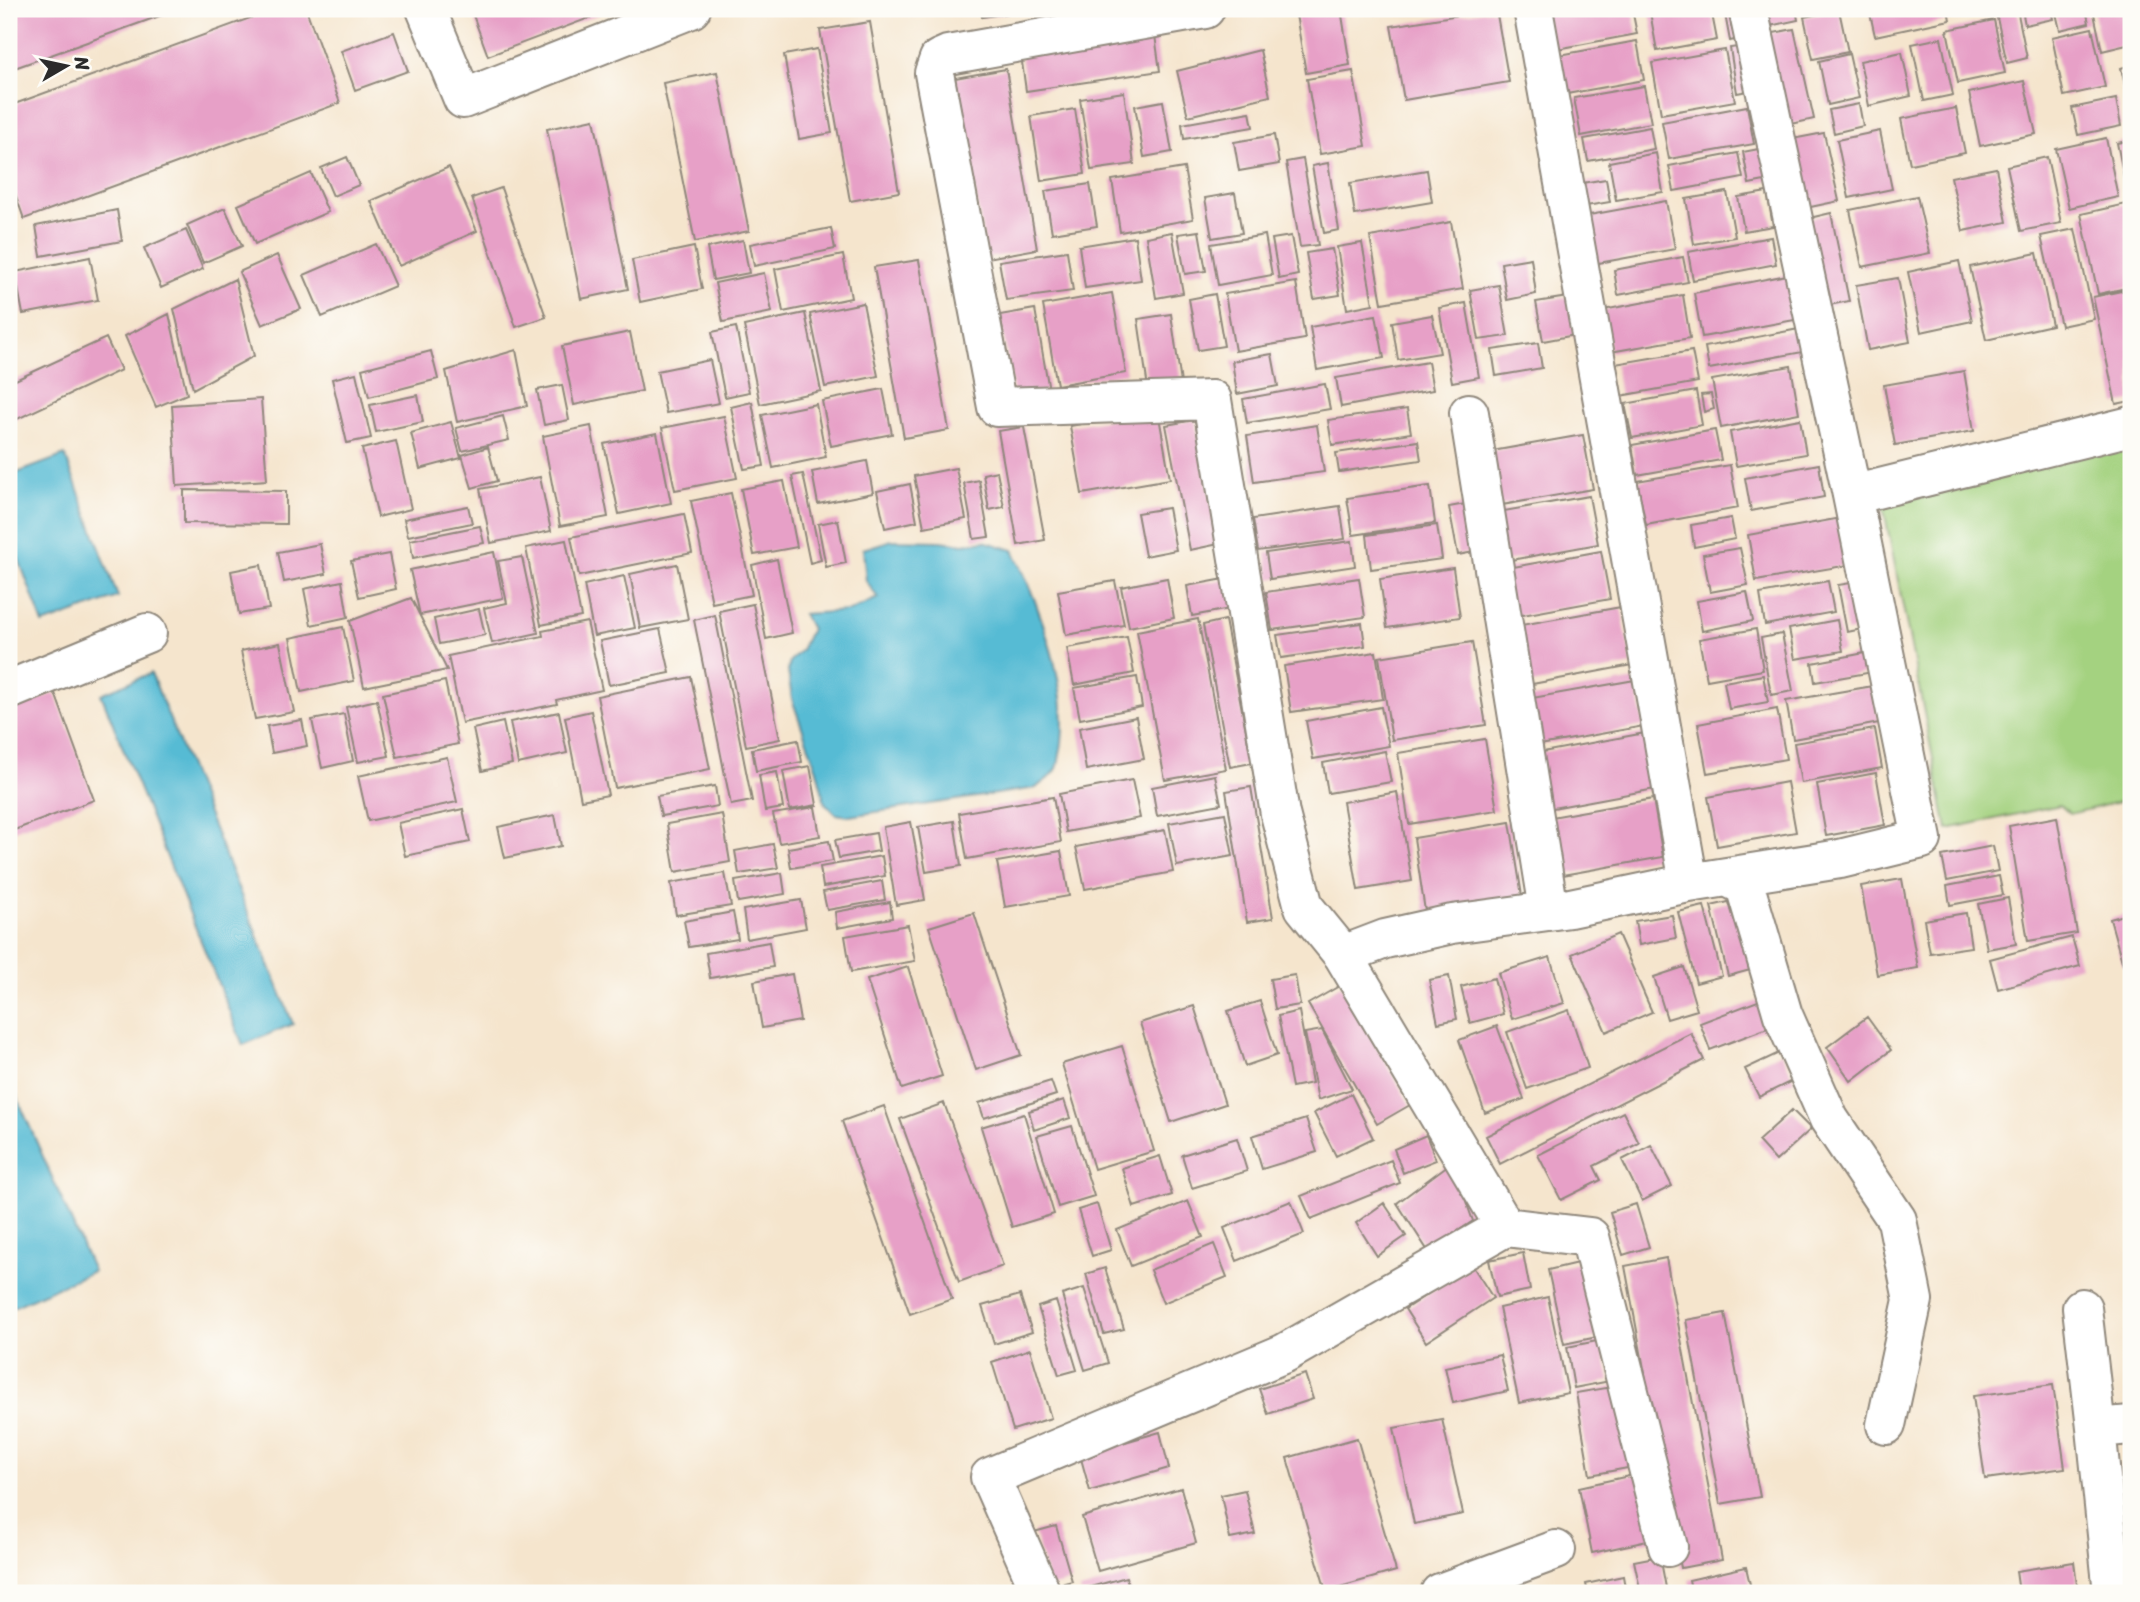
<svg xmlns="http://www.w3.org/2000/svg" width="2140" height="1602" font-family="Sriracha,sans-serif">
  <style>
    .green { fill: #a4d280; stroke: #687e56; stroke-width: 2 }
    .water { fill: #56bbd4; stroke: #407380; stroke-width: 2 }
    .building { fill: #e7a0c7 }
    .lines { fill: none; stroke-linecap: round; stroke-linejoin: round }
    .street-casing { stroke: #90887c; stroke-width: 42 }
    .secondary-casing { stroke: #90887c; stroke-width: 42 }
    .street { stroke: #fff; stroke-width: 38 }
    .secondary { stroke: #fff; stroke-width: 38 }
  </style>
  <rect width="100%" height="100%" fill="#fdfcf7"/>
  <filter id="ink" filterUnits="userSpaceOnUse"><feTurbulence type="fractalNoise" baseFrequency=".0143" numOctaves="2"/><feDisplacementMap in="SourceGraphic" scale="14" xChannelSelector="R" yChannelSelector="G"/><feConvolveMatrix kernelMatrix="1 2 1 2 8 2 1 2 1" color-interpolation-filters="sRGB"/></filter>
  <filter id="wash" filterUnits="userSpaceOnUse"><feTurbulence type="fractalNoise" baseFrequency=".00686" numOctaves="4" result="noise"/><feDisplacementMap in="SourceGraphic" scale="28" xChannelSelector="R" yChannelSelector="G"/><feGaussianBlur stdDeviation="1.57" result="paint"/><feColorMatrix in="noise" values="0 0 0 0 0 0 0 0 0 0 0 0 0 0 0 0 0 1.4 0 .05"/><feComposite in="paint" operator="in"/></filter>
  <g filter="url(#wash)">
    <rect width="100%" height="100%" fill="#f5e5cd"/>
    <!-- green -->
    <path class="green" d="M2131,443v356l-61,15 -10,-9 -113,24 -64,-324z"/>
    <!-- water -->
    <path class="water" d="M65,455l53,142 -75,27 -34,-91v-57z
      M892,540l48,1 24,3 20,-3 29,9c26,54 60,145 47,204 -1,5 -1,12 -4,16 -4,7 -14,12 -20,18l-187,28 -13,-2 -11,-11 -8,-33 -25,-71 -4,-28 2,-10 11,-11 10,-21 -8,-15 46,-3 29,-13 -12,-17 -3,-32z
      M151,673l142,351 -50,21 -142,-351z
      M9,1079l84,192 -84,38z"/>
    <g id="blocks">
      <!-- building -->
      <path class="building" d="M9,9h170l-170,61z
        M275,9h31l34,94 -316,116 -15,-43v-70z
        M490,9h108l2,5 -112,42 -15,-41z
        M981,9h48v1l-47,7z
        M1295,9h46l9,56 -44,8z
        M1376,9h24l1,1 -24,4z
        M1496,9l13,73 -105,18 -13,-74z
        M1568,9h64l5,25 -85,16 -7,-37z
        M1666,9h45l6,31 -60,11 -7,-39z
        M1724,9h14l5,29 -13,3z
        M1761,9h35l2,11 -33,7z
        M1869,9h79l2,11 -75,16z
        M1995,9h22l10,49 -20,5z
        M2022,9h29l2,10 -28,6z
        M2055,9h31l3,14 -29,7z
        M2093,9h38v35l-29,7z
        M1839,10l9,42 -35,7 -9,-42z
        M1994,20l11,53 -47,10 -11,-53z
        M870,22l29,170 -49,9 -30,-171z
        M2092,28l13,59 -41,9 -12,-59z
        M1794,29l20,90 -27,6 -19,-91z
        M394,32l14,39 -53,19 -14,-39z
        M1155,35l5,36 -134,20 -5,-36z
        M1941,38l12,57 -29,6 -12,-57z
        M1637,41l7,39 -83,15 -7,-39z
        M1745,46l8,44 -16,3 -7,-45z
        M817,49l15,84 -33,6 -15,-84z
        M1260,50l10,46 -82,20 -11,-45z
        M1725,50l10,51 -74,13 -9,-51z
        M1902,52l9,44 -42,10 -9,-45z
        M1849,54l10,44 -31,7 -9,-44z
        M2131,65v43h-1l-9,-40z
        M1006,69l31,180 -50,9 -32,-180z
        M1353,71l13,75 -46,8 -13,-75z
        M717,72l32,159 -54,11 -32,-159z
        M2024,81l12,53 -56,12 -11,-53z
        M1644,86l7,37 -70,13 -7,-38z
        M1124,92l10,72 -43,6 -11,-71z
        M2116,99l5,27 -43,9 -6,-27z
        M1163,101l9,51 -28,5 -9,-51z
        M1859,104l4,22 -29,7 -5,-23z
        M1747,106l7,38 -85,15 -7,-37z
        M1956,108l9,45 -55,11 -9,-45z
        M1075,109l10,65 -44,7 -10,-65z
        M1250,112l3,15 -69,12 -2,-15z
        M594,119l34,170 -47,10 -34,-170z
        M1650,127l4,22 -66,12 -4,-22z
        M1880,131l12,58 -43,9 -12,-58z
        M1824,133l15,68 -38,8 -14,-69z
        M1274,135l5,29 -40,7 -5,-29z
        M2106,138l12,59 -49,11 -13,-59z
        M2131,140v46l-5,1 -9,-44z
        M1769,147l6,32 -26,5 -6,-32z
        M1656,153l7,39 -47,8 -7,-38z
        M1738,153l5,25 -69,13 -5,-25z
        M347,157l12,28 -26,11 -12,-28z
        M2047,157l14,66 -40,8 -14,-65z
        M1303,159l15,86 -18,2 -14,-85z
        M1328,163l11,67 -15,3 -12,-67z
        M449,167l28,64 -78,35 -28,-65z
        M1184,168l9,51 -73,13 -8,-52z
        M1996,168l11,54 -44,9 -12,-54z
        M1427,170l5,32 -77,13 -5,-32z
        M311,173l17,39 -73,32 -17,-39z
        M1606,179l4,23 -30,5 -4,-23z
        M1090,184l7,42 -45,7 -7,-42z
        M501,188l45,129 -30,10 -44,-129z
        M1727,192l8,45 -41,7 -8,-45z
        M1767,192l6,34 -29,5 -6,-34z
        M1235,193l7,40 -30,5 -7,-40z
        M1917,196l13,57 -68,14 -12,-57z
        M1666,201l9,48 -82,15 -9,-48z
        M2126,204l5,26v57l-33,7 -17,-80z
        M225,208l17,38 -39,17 -16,-38z
        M117,210l5,31 -81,15 -5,-30z
        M1831,213l18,88 -29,6 -19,-87z
        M1451,222l12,67 -81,14 -12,-66z
        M831,228l4,21 -81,17 -4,-22z
        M2075,229l19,90 -33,7 -20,-90z
        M186,230l17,39 -42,19 -17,-40z
        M1199,231l7,40 -21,3 -7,-40z
        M1172,232l11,61 -27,5 -10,-61z
        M1265,235l7,40 -54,10 -7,-41z
        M1291,236l7,39 -19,4 -7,-40z
        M1135,237l6,43 -56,8 -6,-42z
        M1771,237l5,27 -83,16 -5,-28z
        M743,240l6,33 -36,7 -6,-32z
        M1362,243l11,61 -26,5 -10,-62z
        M376,244l19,42 -73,31 -18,-42z
        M694,247l8,42 -62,13 -8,-42z
        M1332,249l8,46 -26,4 -8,-46z
        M1067,251l6,40 -67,9 -7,-39z
        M2037,253l15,72 -66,15 -16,-73z
        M277,255l24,54 -39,16 -23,-53z
        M843,255l8,43 -68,14 -8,-43z
        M90,257l8,43 -75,14 -8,-42z
        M1683,257l5,25 -70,13 -4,-25z
        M1531,258l5,36 -29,6 -6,-37z
        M919,260l30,170 -45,8 -30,-171z
        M1959,261l13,60 -51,11 -13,-60z
        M764,273l8,39 -49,10 -8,-39z
        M1792,274l8,45 -98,18 -8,-44z
        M1898,278l12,64 -42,8 -12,-65z
        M235,279l19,77 -61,33 -19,-80z
        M1296,282l9,57 -70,12 -10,-57z
        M1499,285l9,51 -29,4 -9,-50z
        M2131,289v112l-15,3 -23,-107z
        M1112,293l14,80 -69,12 -14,-80z
        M1215,294l9,52 -26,4 -9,-51z
        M1683,295l7,43 -80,14 -7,-42z
        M1568,297l7,38 -32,6 -7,-39z
        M863,303l15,73 -53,11 -15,-73z
        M1466,303l13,74 -27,5 -13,-74z
        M1035,309l14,81 -35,6 -14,-81z
        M805,313l16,78 -61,13 -16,-78z
        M169,314l18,80 -31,13 -31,-71z
        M1171,314l12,83 -33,5 -12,-83z
        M1376,315l8,43 -67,12 -7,-43z
        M1432,315l8,38 -42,7 -6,-38z
        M736,327l13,65 -24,5 -13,-65z
        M1804,328l4,23 -99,18 -4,-22z
        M630,332l12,59 -68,14 -12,-59z
        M106,338l15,32 -112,53v-40z
        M1538,343l4,25 -46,8 -4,-26z
        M516,350l11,56 -70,16 -11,-51z
        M431,351l7,28 -69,18 -7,-28z
        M1692,351l6,31 -78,14 -5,-32z
        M1272,354l6,32 -41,8 -5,-33z
        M710,360l9,43 -53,10 -9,-42z
        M1428,362l5,28 -92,17 -5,-29z
        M1791,366l8,47 -78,15 -9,-48z
        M1964,371l10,60 -79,14 -11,-60z
        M356,373l15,65 -24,5 -15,-64z
        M1325,384l5,25 -83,14 -4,-24z
        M562,385l7,35 -25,5 -7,-35z
        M883,389l9,45 -61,12 -9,-45z
        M1696,391l6,34 -70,13 -7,-34z
        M1711,394l3,15 -10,3 -3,-17z
        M418,395l5,27 -47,10 -6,-27z
        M261,399l6,81 -90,6 -5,-81z
        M752,402l12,64 -20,3 -13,-62z
        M816,404l10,53 -53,11 -11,-53z
        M1407,409l4,24 -79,12 -4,-25z
        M1158,411l12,68 -88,15 -12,-68z
        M503,416l6,24 -47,11 -6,-23z
        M724,416l13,62 -62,12 -13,-62z
        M1800,419l6,35 -70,12 -6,-34z
        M1195,420l24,124 -29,6 -24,-125z
        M451,422l10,36 -41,11 -9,-36z
        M1317,425l7,47 -70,10 -7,-46z
        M591,426l17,91 -48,9 -17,-90z
        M1024,427l21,113 -27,5 -20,-114z
        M1715,430l6,30 -84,15 -5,-30z
        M657,433l14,70 -52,11 -15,-70z
        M1583,435l10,54 -108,19 -10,-54z
        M396,441l15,68 -33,8 -16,-68z
        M1418,441l3,19 -82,12 -3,-19z
        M488,447l9,34 -25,7 -10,-33z
        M867,461l6,32 -55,11 -6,-32z
        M1819,464l5,33 -73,14 -6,-33z
        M1730,465l8,43 -92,17 -9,-44z
        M956,468l10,51 -42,8 -10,-51z
        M997,471l7,36 -15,3 -6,-36z
        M803,474l18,86 -11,3 -18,-87z
        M540,477l11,54 -60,12 -11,-54z
        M979,480l10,57 -15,2 -10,-56z
        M784,481l13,66 -43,8 -13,-66z
        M910,484l7,37 -32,7 -8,-37z
        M1430,486l5,37 -82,12 -6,-37z
        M184,490l102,1v33l-102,-1z
        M731,493l21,102 -40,8 -21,-102z
        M1589,496l9,48 -103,19 -8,-49z
        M1471,503l8,48 -21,4 -9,-48z
        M468,506l4,17 -64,13 -4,-17z
        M1340,506l5,33 -87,12 -5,-32z
        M1168,508l8,42 -31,6 -8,-43z
        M684,514l8,39 -113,23 -8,-39z
        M1731,518l4,21 -41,8 -3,-22z
        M1841,518l8,47 -93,16 -8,-46z
        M838,520l8,43 -20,4 -8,-43z
        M1437,525l5,34 -71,10 -4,-34z
        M480,526l4,17 -71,15 -3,-18z
        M566,540l15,77 -40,8 -15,-77z
        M1352,541l3,25 -85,13 -4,-26z
        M320,544l6,30 -42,8 -6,-30z
        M1740,548l8,37 -38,7 -7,-38z
        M1601,551l9,48 -104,19 -9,-48z
        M494,552l9,46 -83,17 -10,-45z
        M389,554l7,35 -37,8 -8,-36z
        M522,557l16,76 -46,10 -8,-35 23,-5 -9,-42z
        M777,559l15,74 -26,6 -14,-74z
        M677,564l11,55 -48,9 -10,-54z
        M261,565l8,44 -30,5 -8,-43z
        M1453,568l7,49 -73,11 -7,-49z
        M624,576l11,52 -41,8 -10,-51z
        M1167,578l7,40 -45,9 -8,-40z
        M1230,578l5,30 -43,8 -5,-30z
        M1359,578l6,39 -93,13 -6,-38z
        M342,581l6,36 -37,8 -7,-36z
        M1115,581l9,44 -58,10 -8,-44z
        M1828,581l6,31 -69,13 -5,-31z
        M1864,581l8,46 -25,5 -9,-47z
        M1747,592l6,29 -51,10 -5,-30z
        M411,598l36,72 -83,17 -14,-66z
        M753,604l27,135 -34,7 -27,-135z
        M1621,607l11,58 -110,21 -11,-59z
        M479,609l6,26 -46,9 -5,-25z
        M715,615l37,186 -21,4 -37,-185z
        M1198,619l28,150 -61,11 -28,-149z
        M1225,620l27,143 -22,4 -27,-142z
        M1837,620l6,31 -48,8 -6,-30z
        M587,622l15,68 -46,10 1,4 -95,19 -14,-67 95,-20 -1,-5z
        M1362,623l3,23 -84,12 -4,-23z
        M343,627l11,54 -53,11 -11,-54z
        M660,629l10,44 -61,12 -9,-44z
        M1756,629l7,41 -56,10 -8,-41z
        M1782,634l11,57 -22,4 -10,-57z
        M1127,637l7,36 -60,12 -7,-37z
        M1472,642l14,83 -94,15 -13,-83z
        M280,643l14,69 -39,7 -14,-68z
        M1376,652l7,47 -92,13 -7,-46z
        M1870,652l3,20 -58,10 -3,-19z
        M1763,675l5,27 -39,7 -5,-27z
        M691,677l19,92 -95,19 -18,-92z
        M1137,677l5,30 -62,12 -6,-31z
        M1635,680l9,46 -115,21 -8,-47z
        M445,681l13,63 -61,13 -14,-63z
        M1873,686l6,37 -86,16 -7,-38z
        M55,693l39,107 -85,32v-122z
        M377,700l12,56 -31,6 -12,-55z
        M1381,707l8,39 -76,13 -7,-38z
        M1777,709l9,50 -79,14 -9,-49z
        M591,711l17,84 -27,5 -16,-83z
        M559,712l8,41 -49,11 -8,-42z
        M344,714l9,47 -31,7 -10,-48z
        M1136,717l8,42 -58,11 -7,-42z
        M302,720l5,26 -35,7 -5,-27z
        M503,722l9,42 -30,7 -9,-42z
        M1875,729l7,39 -81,15 -7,-40z
        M1645,733l10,56 -113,21 -10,-56z
        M1485,739l12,71 -88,14 -11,-71z
        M798,740l4,22 -46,9 -4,-22z
        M1385,751l6,31 -63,11 -5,-30z
        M447,757l10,45 -89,19 -10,-45z
        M810,766l7,39 -27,5 -7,-39z
        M777,772l6,36 -18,3 -6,-36z
        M1876,773l9,52 -59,11 -9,-52z
        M1215,775l6,29 -64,12 -5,-29z
        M1132,780l8,38 -74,14 -7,-38z
        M1787,782l9,50 -79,14 -9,-49z
        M715,786l3,20 -57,10 -4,-20z
        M1251,787l22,131 -26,4 -21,-131z
        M1397,792l15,89 -54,9 -15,-88z
        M1053,797l8,45 -94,17 -8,-46z
        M1653,799l10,58 -106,19 -11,-58z
        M815,807l5,29 -41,7 -6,-29z
        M463,809l7,33 -65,14 -7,-33z
        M1225,813l8,43 -56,10 -8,-43z
        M722,814l8,48 -55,10 -8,-48z
        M555,815l6,31 -56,12 -7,-31z
        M2057,817l20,116 -49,8 -19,-115z
        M954,821l7,45 -35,6 -8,-45z
        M911,822l14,78 -29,5 -13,-78z
        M1510,822l12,74 -97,15 -11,-73z
        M1165,830l8,42 -88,17 -9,-42z
        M876,833l3,18 -40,7 -4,-18z
        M829,841l4,20 -42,7 -3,-20z
        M773,844l5,24 -39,6 -4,-23z
        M1993,846l5,25 -51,10 -5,-25z
        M1061,851l8,45 -64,11 -8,-45z
        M882,856l3,20 -62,11 -3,-20z
        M725,873l6,33 -55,9 -5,-32z
        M782,873l3,21 -47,8 -3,-21z
        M1999,876l4,19 -53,10 -3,-19z
        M1902,879l16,89 -41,7 -16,-89z
        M882,881l3,19 -58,10 -4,-18z
        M2008,898l8,46 -29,5 -9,-45z
        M801,900l5,28 -59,11 -4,-29z
        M1737,900l17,69 -26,7 -17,-70z
        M890,902l2,16 -55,10 -2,-16z
        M1704,906l18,70 -26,7 -18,-71z
        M733,912l5,27 -49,8 -5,-26z
        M974,913l47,142 -45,15 -47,-143z
        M1966,913l5,34 -41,6 -6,-33z
        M2131,913v50l-8,2 -13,-46z
        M1672,915l4,23 -37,7 -4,-24z
        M908,925l7,36 -64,11 -6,-36z
        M1618,934l34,78 -46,20 -34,-78z
        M2072,937l8,29 -82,23 -8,-30z
        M769,942l4,25 -63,11 -4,-25z
        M1550,957l14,46 -52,16 -14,-46z
        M908,967l34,109 -40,13 -35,-109z
        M1684,967l13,43 -30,9 -13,-42z
        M792,974l8,47 -38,7 -8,-47z
        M1295,975l5,30 -25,4 -5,-30z
        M1449,976l8,43 -19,4 -9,-43z
        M1494,978l9,36 -33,9 -9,-36z
        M1341,985l69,120 -33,19 -69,-120z
        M1763,999l10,27 -63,24 -10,-27z
        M1260,1001l17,54 -32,11 -17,-55z
        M1194,1006l31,98 -54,18 -31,-99z
        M1569,1010l19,58 -61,21 -20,-57z
        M1299,1011l13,72 -20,4 -14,-71z
        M1867,1017l24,33 -40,31 -24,-34z
        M1497,1026l27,73 -39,14 -26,-73z
        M1322,1030l30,59 -34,11 -13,-67z
        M1691,1033l13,27 -204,104 -14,-28z
        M1122,1046l32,105 -60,18 -32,-105z
        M1781,1052l13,28 -35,17 -14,-28z
        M1051,1081l5,14 -72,23 -5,-15z
        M1351,1094l22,44 -37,18 -22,-43z
        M1064,1100l6,18 -36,12 -5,-19z
        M944,1103l59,163 -44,16 -59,-163z
        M884,1106l68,193 -42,15 -68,-193z
        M1792,1110l19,19 -35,32 -18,-20z
        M1623,1112l16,31 -45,23 7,14 -40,20 -23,-45z
        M1024,1114l30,100 -42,13 -31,-100z
        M1306,1119l11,33 -55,17 -10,-33z
        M1072,1126l22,70 -36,11 -21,-71z
        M1426,1135l10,25 -33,13 -9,-24z
        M1237,1138l10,33 -55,17 -10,-33z
        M1651,1145l21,41 -30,15 -20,-41z
        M1160,1156l12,39 -38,12 -12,-39z
        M1391,1160l9,23 -89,36 -10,-23z
        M1452,1162l21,59 -45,30 -31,-48z
        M1188,1201l15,36 -72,29 -14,-36z
        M1291,1201l13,33 -67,27 -13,-33z
        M1384,1203l22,33 -29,20 -21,-33z
        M1097,1204l14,46 -19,6 -14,-46z
        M1636,1204l13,43 -26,8 -13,-43z
        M1214,1244l13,33 -64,26 -13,-33z
        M1523,1253l7,37 -33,7 -8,-37z
        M1666,1258l56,302 -41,8 -56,-302z
        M1586,1261l16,75 -38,8 -16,-74z
        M1472,1265l21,33 -67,44 -21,-33z
        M1105,1268l19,61 -20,5 -18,-60z
        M1084,1288l24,75 -23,7 -23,-75z
        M1020,1295l12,37 -38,12 -12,-38z
        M1548,1297l20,96 -49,10 -20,-95z
        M1056,1301l21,69 -18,5 -21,-68z
        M1725,1313l35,184 -40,7 -34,-184z
        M1602,1340l8,41 -36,7 -7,-41z
        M1030,1349l21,69 -38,12 -21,-68z
        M1500,1355l8,36 -55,12 -8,-36z
        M1305,1374l8,25 -45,15 -9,-25z
        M2053,1385l12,83 -80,11 -12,-83z
        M1618,1386l15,81 -43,8 -14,-82z
        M1442,1419l21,95 -49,10 -20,-96z
        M1160,1432l9,36 -79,23 -10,-36z
        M1357,1438l39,133 -70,20 -39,-133z
        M1638,1474l14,66 -60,13 -13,-66z
        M1181,1488l15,55 -98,28 -16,-54z
        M1245,1490l10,44 -25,5 -9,-44z
        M1056,1526l16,55 -22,6 -16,-55z
        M1660,1556l7,37h-26l-7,-32z
        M2074,1562l4,31h-59l-3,-22z
        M1746,1567l6,26h-60l-3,-13z
        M1623,1576l3,17h-38l-2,-9z
        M1126,1577l5,16h-50l-1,-3z"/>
    </g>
  </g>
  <g filter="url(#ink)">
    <use href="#blocks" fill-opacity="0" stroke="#90887c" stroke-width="2"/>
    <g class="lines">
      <!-- street casing -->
      <g class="street-casing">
        <path id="street" d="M426,9l37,90 228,-90
          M1205,9l-257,46 -9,4 -5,14 63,334 215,-7 68,414 24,93 39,48
          M1533,9l156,874
          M1469,413l80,497
          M1852,495l279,-69
          M1727,877l18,9 38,129 46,104 68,101 16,80 -27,125
          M2082,1308l14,120
          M1668,1547l-78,-310 -85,-10 -162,-272 42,-16 67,-15 118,-16 119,-25 151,-24 82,-20 -70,-344 -104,-486
          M1041,1593l-51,-116 295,-124 220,-126
          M1440,1593l116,-43
          M2113,1593l-17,-165 35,-3"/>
      </g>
      <!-- secondary casing -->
      <g class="secondary-casing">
        <path id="secondary" d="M9,690l138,-57"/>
      </g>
      <!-- street -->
      <use href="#street" class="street"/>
      <!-- secondary -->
      <use href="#secondary" class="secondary"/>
    </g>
  </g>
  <!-- margin -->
  <rect width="2140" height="1602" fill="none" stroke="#fdfcf7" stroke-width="35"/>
  <!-- north arrow -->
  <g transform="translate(66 66) rotate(81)" stroke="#fdfcf7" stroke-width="5" paint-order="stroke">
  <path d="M0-5L12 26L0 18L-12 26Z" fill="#2b2b2b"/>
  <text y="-10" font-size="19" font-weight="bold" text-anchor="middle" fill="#2b2b2b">N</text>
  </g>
</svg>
